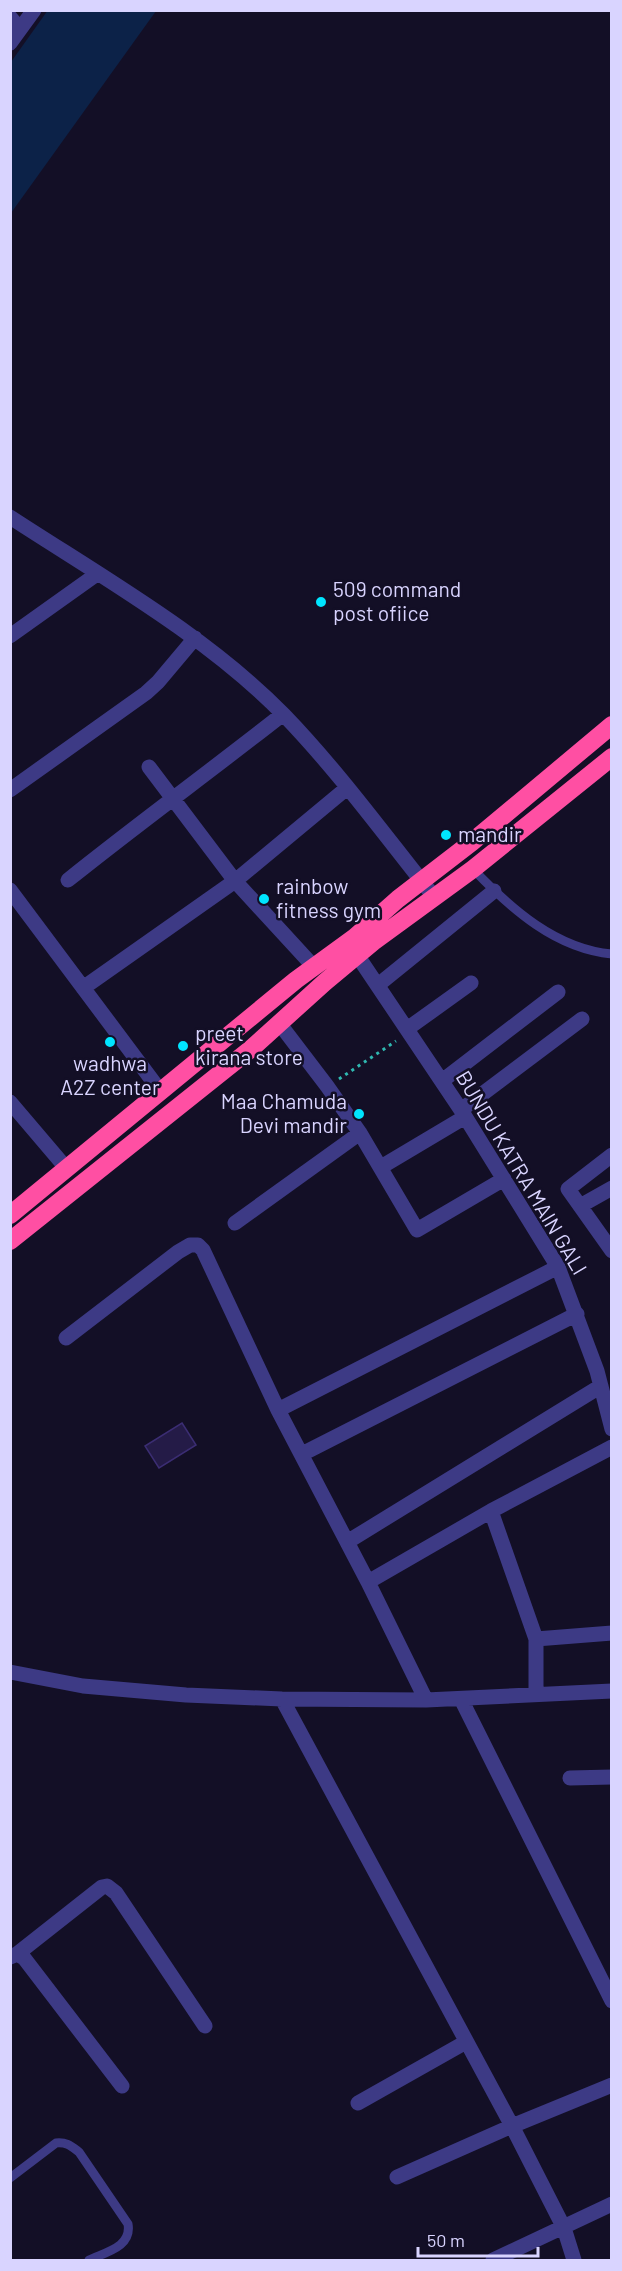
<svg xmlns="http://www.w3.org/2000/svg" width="622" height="2271" font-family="Barlow,sans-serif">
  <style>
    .water { fill: #0c2248 }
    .building { fill: #241b47; stroke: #3b2d73; stroke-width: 1.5 }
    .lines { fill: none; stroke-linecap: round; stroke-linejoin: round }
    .path { stroke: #2fb8b0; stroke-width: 3; stroke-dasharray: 3 4.5; stroke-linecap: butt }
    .lane { stroke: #3d3a85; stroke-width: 9 }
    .street { stroke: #3d3a85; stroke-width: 15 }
    .highway { stroke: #ff4fa3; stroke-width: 18 }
    .poi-dot { fill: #00e5ff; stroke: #130f26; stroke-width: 2 }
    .labels { text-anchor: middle; stroke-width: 5; stroke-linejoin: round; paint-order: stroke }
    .poi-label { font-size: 21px; fill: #d9d4ff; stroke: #130f26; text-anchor: start }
    .street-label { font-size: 21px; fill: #d9d4ff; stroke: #130f26 }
  </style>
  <rect width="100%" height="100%" fill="#130f26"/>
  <!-- water -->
  <path class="water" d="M48,10l108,1 -145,202v-151z"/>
  <!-- building -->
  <path class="building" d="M182,1423l14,22 -37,23 -14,-22z"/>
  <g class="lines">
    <!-- path -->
    <path class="path" d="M339,1079l57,-38"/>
    <!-- lane -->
    <path class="lane" d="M473,869c38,40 83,80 139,85
      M10,2178l46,-35c11,-1 15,3 23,9l49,72c4,23 -22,28 -39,36"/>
    <!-- street -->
    <path class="street" d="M10,17l10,12
      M10,43l24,-33
      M10,517c92,60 198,120 274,198 55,57 102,122 151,183
      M10,636l87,-62
      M149,767l86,114 79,86
      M10,790l136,-97 12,-11 37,-44
      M68,880c71,-57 144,-110 215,-166
      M10,890l151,202
      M357,955l104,155 97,157 39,104 15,58
      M378,985l116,-94
      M83,988l152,-107 112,-93
      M279,1023l48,63 33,47 57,97 87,-51
      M407,1029l64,-46
      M442,1081l116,-89
      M10,1102l57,67
      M461,1110l121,-91
      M612,1155l-44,34 44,62
      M381,1167l84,-50
      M580,1206l32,-18
      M235,1223l125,-90
      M66,1338l112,-86 12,-7h8l5,5 75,160 90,172 58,118
      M278,1410l280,-143
      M302,1454l275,-140
      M491,1511l45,128v56
      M347,1542l254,-156
      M368,1582l123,-71 121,-64
      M536,1639l76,-6
      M10,1672l73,14 103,9 96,4 144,1 186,-9
      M282,1699l230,427 52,102 10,32
      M461,1699l151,302
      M570,1778l42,-1
      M17,1954l85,-67 5,-1 9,7 89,133
      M10,1957l7,-3 7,4 98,128
      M358,2103l108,-61
      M397,2177l115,-51 100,-41
      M493,2260l119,-56"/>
    <!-- highway -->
    <path class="highway" d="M10,1215l286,-235 59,-43 43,-38 74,-57 140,-117
      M10,1241l242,-193 73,-66 48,-40 100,-73 139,-112"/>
  </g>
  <!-- markers -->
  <g class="poi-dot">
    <circle cx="321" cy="602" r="6"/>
    <circle cx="446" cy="835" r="6"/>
    <circle cx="264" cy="899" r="6"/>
    <circle cx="110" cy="1042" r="6"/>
    <circle cx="183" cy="1046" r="6"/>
    <circle cx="359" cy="1114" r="6"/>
  </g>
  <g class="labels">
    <!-- poi labels -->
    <g class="poi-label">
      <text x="333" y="597">509 command<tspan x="333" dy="24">post ofiice</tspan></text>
      <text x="458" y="842">mandir</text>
      <text x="276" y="894">rainbow<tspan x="276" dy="24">fitness gym</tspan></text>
      <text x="195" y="1041">preet<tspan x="195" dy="24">kirana store</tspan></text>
      <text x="110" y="1071" text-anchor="middle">wadhwa<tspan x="110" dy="24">A2Z center</tspan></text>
      <text x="347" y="1109" text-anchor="end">Maa Chamuda<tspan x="347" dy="24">Devi mandir</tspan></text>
    </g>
    <!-- street labels -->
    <g class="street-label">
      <text transform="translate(521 1173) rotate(59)" y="7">BUNDU KATRA MAIN GALI</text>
    </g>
  </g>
  <!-- border -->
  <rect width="622" height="2271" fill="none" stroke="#d9d4ff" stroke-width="24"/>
  <!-- scale -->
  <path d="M418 2247v9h120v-9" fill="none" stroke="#d9d4ff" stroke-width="3"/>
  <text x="427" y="2247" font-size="18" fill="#d9d4ff" stroke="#130f26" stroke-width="4.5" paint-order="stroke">50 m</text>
</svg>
